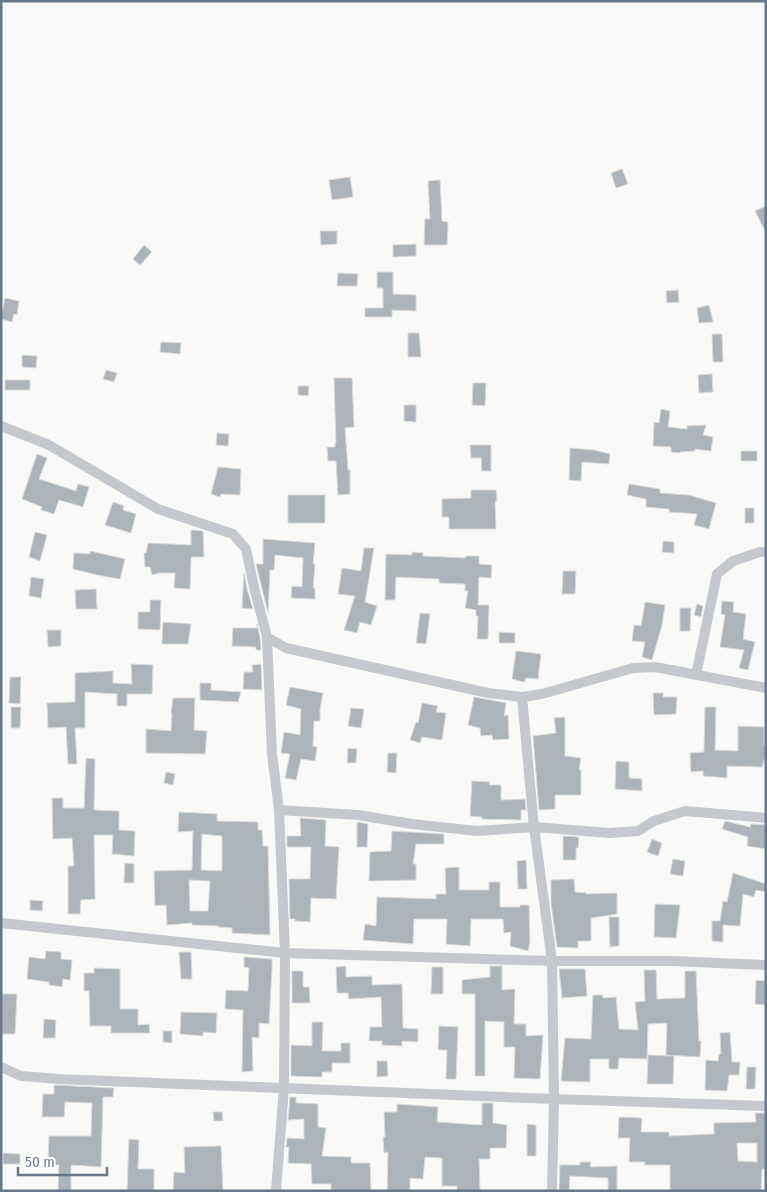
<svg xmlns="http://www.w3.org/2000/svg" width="767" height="1192" font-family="'Fira Sans Condensed',sans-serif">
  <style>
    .building { fill: #acb3b9; stroke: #dbdbd9; fill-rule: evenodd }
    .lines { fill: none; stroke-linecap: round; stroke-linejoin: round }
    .street { stroke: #c5c8cc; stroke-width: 10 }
  </style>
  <rect width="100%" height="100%" fill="#f9f9f7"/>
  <!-- building -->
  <path class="building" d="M622,169l6,15 -12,4 -5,-15z
    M350,177l3,20 -21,3 -3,-20z
    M440,180l2,41 6,1 -1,23h-23l1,-26h5l-2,-38z
    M766,206v27l-11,-22z
    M320,231h17v13l-16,1z
    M416,244v12l-23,1v-12z
    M144,245l8,7 -12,13 -7,-6z
    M377,272h16v22l23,1v16l-24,-1v7h-27v-9h18v-20h-6z
    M338,273l20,1 -1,12h-20z
    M678,290l1,12 -12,1 -1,-12z
    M5,298l14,3 -2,14 -3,-1 -2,8 -11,-3z
    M709,305l4,17 -14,1 -2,-15z
    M408,333h11l2,24h-13z
    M712,334h10l1,28h-10z
    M161,342l20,1 -1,11 -20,-2z
    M22,355l15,1 -1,12 -14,-1z
    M106,370l11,3 -3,9 -11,-3z
    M712,374l1,18 -14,1 -1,-18z
    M334,378h18l2,49 -9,1 3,42h2v24l-12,1 -2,-34h-8l-1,-14h8v-4h1z
    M5,380h25v10h-25z
    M473,383h13l-1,23 -13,-1z
    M298,386h11l-1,10 -10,-1z
    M404,405h12v17l-12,-1z
    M661,409l9,2 -2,16 19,2v-3l19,-1 -3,10 10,2 -2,14 -16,-2v2l-15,1v1l-9,-1v-5l-18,-1 1,-24 5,1z
    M217,433l12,1 -1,12 -12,-1z
    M470,445h21v26h-9l-1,-13h-10z
    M570,448l24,2 16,4 -1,10 -27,-2 -1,19 -12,-1z
    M741,451h16v10h-16z
    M37,454l10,4 -8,21 37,12 2,-7 11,3 -6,20 -24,-7 -5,14 -13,-4 1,-3 -20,-8z
    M218,467l23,2 -1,26 -19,-1 -1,3 -9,-3z
    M629,484l31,5v4l29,2 27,8 -7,26 -15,-4 3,-11 -28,-2v-3l-23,-2v-8l-19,-4z
    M471,490h25l1,11h-2l1,28h-47v-12h-7v-18l29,-1z
    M288,495h37v28h-37z
    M113,502l11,4 -1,4 13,4 -5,19 -26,-8z
    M745,508h9v15h-9z
    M191,530l12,1 1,26h-13l-1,32 -16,-1 1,-15h-16l-7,2 -2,-8h-5l-1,-14h2l2,-10 43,2z
    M35,532l12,3 -7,26 -11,-4z
    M263,539l52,4 -2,21h2l-2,24h2v11l-24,-1 1,-12 10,1 1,-29 -28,-3 -1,15h-4l-2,43 -12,-49h7z
    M663,541l11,1v11l-12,-1z
    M364,548h10l-9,54 12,4 -6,19 -11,-3 -3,11 -13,-3 11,-34 -17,-2 4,-26 19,3z
    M90,551l35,8 -5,20 -23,-4 -24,-6 1,-16 16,1z
    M412,552l11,1v3l42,2 1,-2h13v8l13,1 -1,13 -12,-1 -1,28h11l-1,34h-11l1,-23h-2v-6l-11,-2 3,-17h-3v-7l-26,-1v-4l-43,-2 -1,23h-10l1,-46 26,1z
    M563,571h13l-1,23h-13z
    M244,573l3,16 6,20 -11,-1z
    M31,577l13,2 -3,19 -12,-2z
    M96,589l1,20h-21l-1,-19z
    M150,600h11l-1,30 -22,-1v-17h12z
    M722,601l12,1 -1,10 13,2 -3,25 12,3 -7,28 -9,-2 5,-18 -24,-3 5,-32 -4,-1z
    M645,602l20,3 -3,20 -10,35 -10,-3 3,-15 -13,-1 2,-16 7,1z
    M697,604l6,2 -2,11 -7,-2z
    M680,608h11l-1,23h-10z
    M420,613l10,1 -4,30 -10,-1z
    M163,622l28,2 -3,20h-26z
    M257,624l3,14 1,12h-5v-3l-24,-1 1,-18h24z
    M47,630h14v16l-13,1z
    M499,632l16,1v10h-16z
    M516,651l25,3 -3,25 -12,-1 -2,4 -12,-3z
    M131,664l22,1 -1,29h-25v12h-10v-12l-32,-2v36h-10l2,36h-9l-2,-37 -18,1 -1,-25 28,-1v-29l38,-2v12l19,1z
    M261,664l1,26 -19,-1 1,-17h9l-1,-7z
    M10,677h11l-1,27 -11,-1z
    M200,683h11v7l30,2 -3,10 -38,-2z
    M290,687l33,6 -3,16v12h-6l-1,25 4,1 -2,14 -14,-2 -5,21 -11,-2 5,-24 -9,-1 3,-21 16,3 1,-26 -15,-4z
    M653,693h10v4h14l-1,17 -22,1z
    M474,697l32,6 -2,13 4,-1 1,24 -16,1 -1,-5 -11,1 -1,-8 -12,-3z
    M173,698h22l-1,32 13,1 -2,23 -59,-1v-24l25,2 1,-18h-1z
    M422,703l16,3 -2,6 10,1 -4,27 -20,-3 -2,6 -10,-3 6,-18 2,1z
    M11,707h10l-1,21h-9z
    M705,707h11l-1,43 23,1v-25l26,1v18h2v9l-4,13 -35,-1v12l-24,-2v-5l-12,1 -1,-19 14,-1z
    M351,708l13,1 -3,19 -13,-2z
    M565,717v39l16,2 -2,12h2v25h-26v14l-16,1 -6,-74 23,-3 -2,-15z
    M348,748l9,1 -1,14h-9z
    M388,753h9l-1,20 -9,-1z
    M86,758l9,1 -1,51 25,1v19l16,1 -1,25 -22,-2 1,-19h-19l1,64 -14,1 -1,14h-12v-48h6l-2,-28 -19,1 -1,-41h11v10h21z
    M616,761l13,1v16l13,1v12l-27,-2z
    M166,772l9,2 -2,11 -9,-2z
    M472,781l18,1 -1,3h12v15l24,-1 1,11h-5v10l-39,-1v-2l-12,-1z
    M179,812l38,2v7l41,1v8h4l1,16h5l2,89 -38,-2v-5l-14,-1 1,-1 -27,-1v-2l-25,2 -1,-20 -11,1 -1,-35 38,-1 1,-39 -15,1zM202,834l20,2v35l-21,-1zM189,880l21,1 -2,30h-18z
    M300,818l26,2 -1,26 14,1 -3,52 -25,-1 -1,24 -15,-1v-2h-5l-1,-40h21l1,-32h-24v-11h14z
    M725,821l25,6 1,-3 15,1v24l-19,-3 1,-9 -26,-8z
    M357,822l11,2 -1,23h-10z
    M392,831l52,3v10h-28l-3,20h3v16l-47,1 1,-29 21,-1z
    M563,836l16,1 -1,11h-2v12h-13z
    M652,839l10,4 -4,13 -11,-4z
    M673,859l12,2 -2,15 -13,-2z
    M526,860l1,29h-9l-1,-28z
    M125,863l9,1v19h-10z
    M459,867v23h30v-8h11v25h20v-2h9l1,37 -2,9 -18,-5 1,-14 -7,1 -1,-14h-32l-1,27 -24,-2 1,-25h-33l-1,25 -50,-4 2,-16 11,2 1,-29 59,2v-5h10l-1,-26z
    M733,873l33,11v8l-10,-2 -2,7 -11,-3 -3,32 -17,-1v17l-11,-1v-20h8l3,-20 4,1z
    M574,879l1,13 11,1v1l31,-1v21l-26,4v23h-13v7l-21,-1 -6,-44v-23z
    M30,900l13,1 -1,10 -12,-1z
    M655,904l25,1 -4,33 -22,-1z
    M609,917h10v29l-9,1z
    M46,951l15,1v7l11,1 -2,20 -7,-1 -1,8 -13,-2v-3l-22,-3 2,-22 16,2z
    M179,952h12l1,27h-11z
    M244,957l28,2v9l-3,56 -10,-1v15l-7,-1 1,34 -11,1 1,-62 -18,-1 1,-19 22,1 1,-23 -5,-1z
    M346,966v11l26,-1v9l30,-1 1,44 15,1v13l-16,-1v5l-20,-1v-4h-13l1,-14h12l-1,-30 -32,2 -1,-6h-11l-1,-26z
    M490,966h12v24l13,-1 -1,35h12v12l17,-1 -3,44 -26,-1 1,-31h-11v-25l-19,-1v55h-10v-82h-13v-14l28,-3z
    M432,967h11v27h-12z
    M94,968l26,1v40h18v16l11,-1 1,9h-39v-7h-21l-1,-35h-5v-18h10z
    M559,969h26l2,27 -25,2z
    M644,970h12l1,29 28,-1v-27h11l3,70h2l-1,16 -34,-2 1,-32 -19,1 -1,35 -28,-1 -1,11h-9v-10h-19v23l-29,-1 4,-43 26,1 2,-44h10v3l13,-1 3,32 19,1 -3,-28 10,-1z
    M292,971h11v16h6l1,16h-18z
    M756,980l10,1v24l-11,-1z
    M1,994h16l-2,40h-14z
    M181,1012l36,1 -1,20 -13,-1v4l-23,-2z
    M44,1019l12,1 -1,18h-12z
    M312,1022h11l-1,29h19v-8h9v20h-18v9h-10v5l-31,-1v-31l21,1z
    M439,1026l19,1 -2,52h-10l1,-29h-9z
    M163,1031h9v12l-9,-1z
    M730,1032l2,30h8l-1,13h-10l-2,16 -22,-1 1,-30 12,1 1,-7h2l-1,-21z
    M648,1055l26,1 -1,28h-26z
    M377,1061h10l1,15 -11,1z
    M747,1067h9l-1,22h-9z
    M54,1085l60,3 -1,9h-10l-2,70 -30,-2v26h-13l1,-26h-11l1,-29h42l1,-33 -27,-1 -1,15h-22l1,-23h11z
    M290,1097h6v6l22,1v23l8,1 -4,28 29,1v6h19l1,28h-40v-7h-19l-1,-20 -23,-1 1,-16h-3l1,-9 17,1v-20l-16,1z
    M482,1103h11v20l14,2 -1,23h-16v11h-11l1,32h-23v-5h-15v-28l-17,-1 -2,22 -13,-1v13h-23l1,-39 -4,1 -1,-16h2l-1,-25h13v-8l41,3 -1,15 45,3z
    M213,1112h9l1,9h-9z
    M755,1113h11v56h-4l-1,22h-91v-26h-26l1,-3h-16l1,-24h-12l1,-21 23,1 -1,14h28v4l45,-2v-11l42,-1zM737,1143h20v19l-19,-1z
    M527,1124l9,1v31h-9z
    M129,1139l10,1 -1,29h16v22h-27z
    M221,1146l2,45h-50l1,-19 11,1 -1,-26z
    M3,1153l17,1v10h-17z
    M580,1162h11l-1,5 27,-1v25h-9v-13l-38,-2 -1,14h-10l1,-25h20z"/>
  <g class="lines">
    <!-- street -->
    <path class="street" d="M1,426l48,19 109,64 75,25 13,15 8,38 13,50 19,11 202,45 34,4 20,-3 91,-26 22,-1 111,21
      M267,637l5,117 7,56 6,143 -1,134 -8,104
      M696,675l21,-101 16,-13 27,-9h6
      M522,697l12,130 18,134 2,138 -2,92
      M279,810l79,5 54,9 65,7 57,-4 75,6 29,-2 16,-10 31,-10 81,7
      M1,923l284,30 267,8h120l94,4
      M1,1067l20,9 38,3 495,20 212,7"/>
  </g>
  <!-- border -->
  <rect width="767" height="1192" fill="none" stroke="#6a7786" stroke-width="5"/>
  <!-- scale -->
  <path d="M18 1167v8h89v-8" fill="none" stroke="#6a7786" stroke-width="2.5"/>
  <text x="25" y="1167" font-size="15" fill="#6a7786" stroke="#ffffff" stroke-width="4" paint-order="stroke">50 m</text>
</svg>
